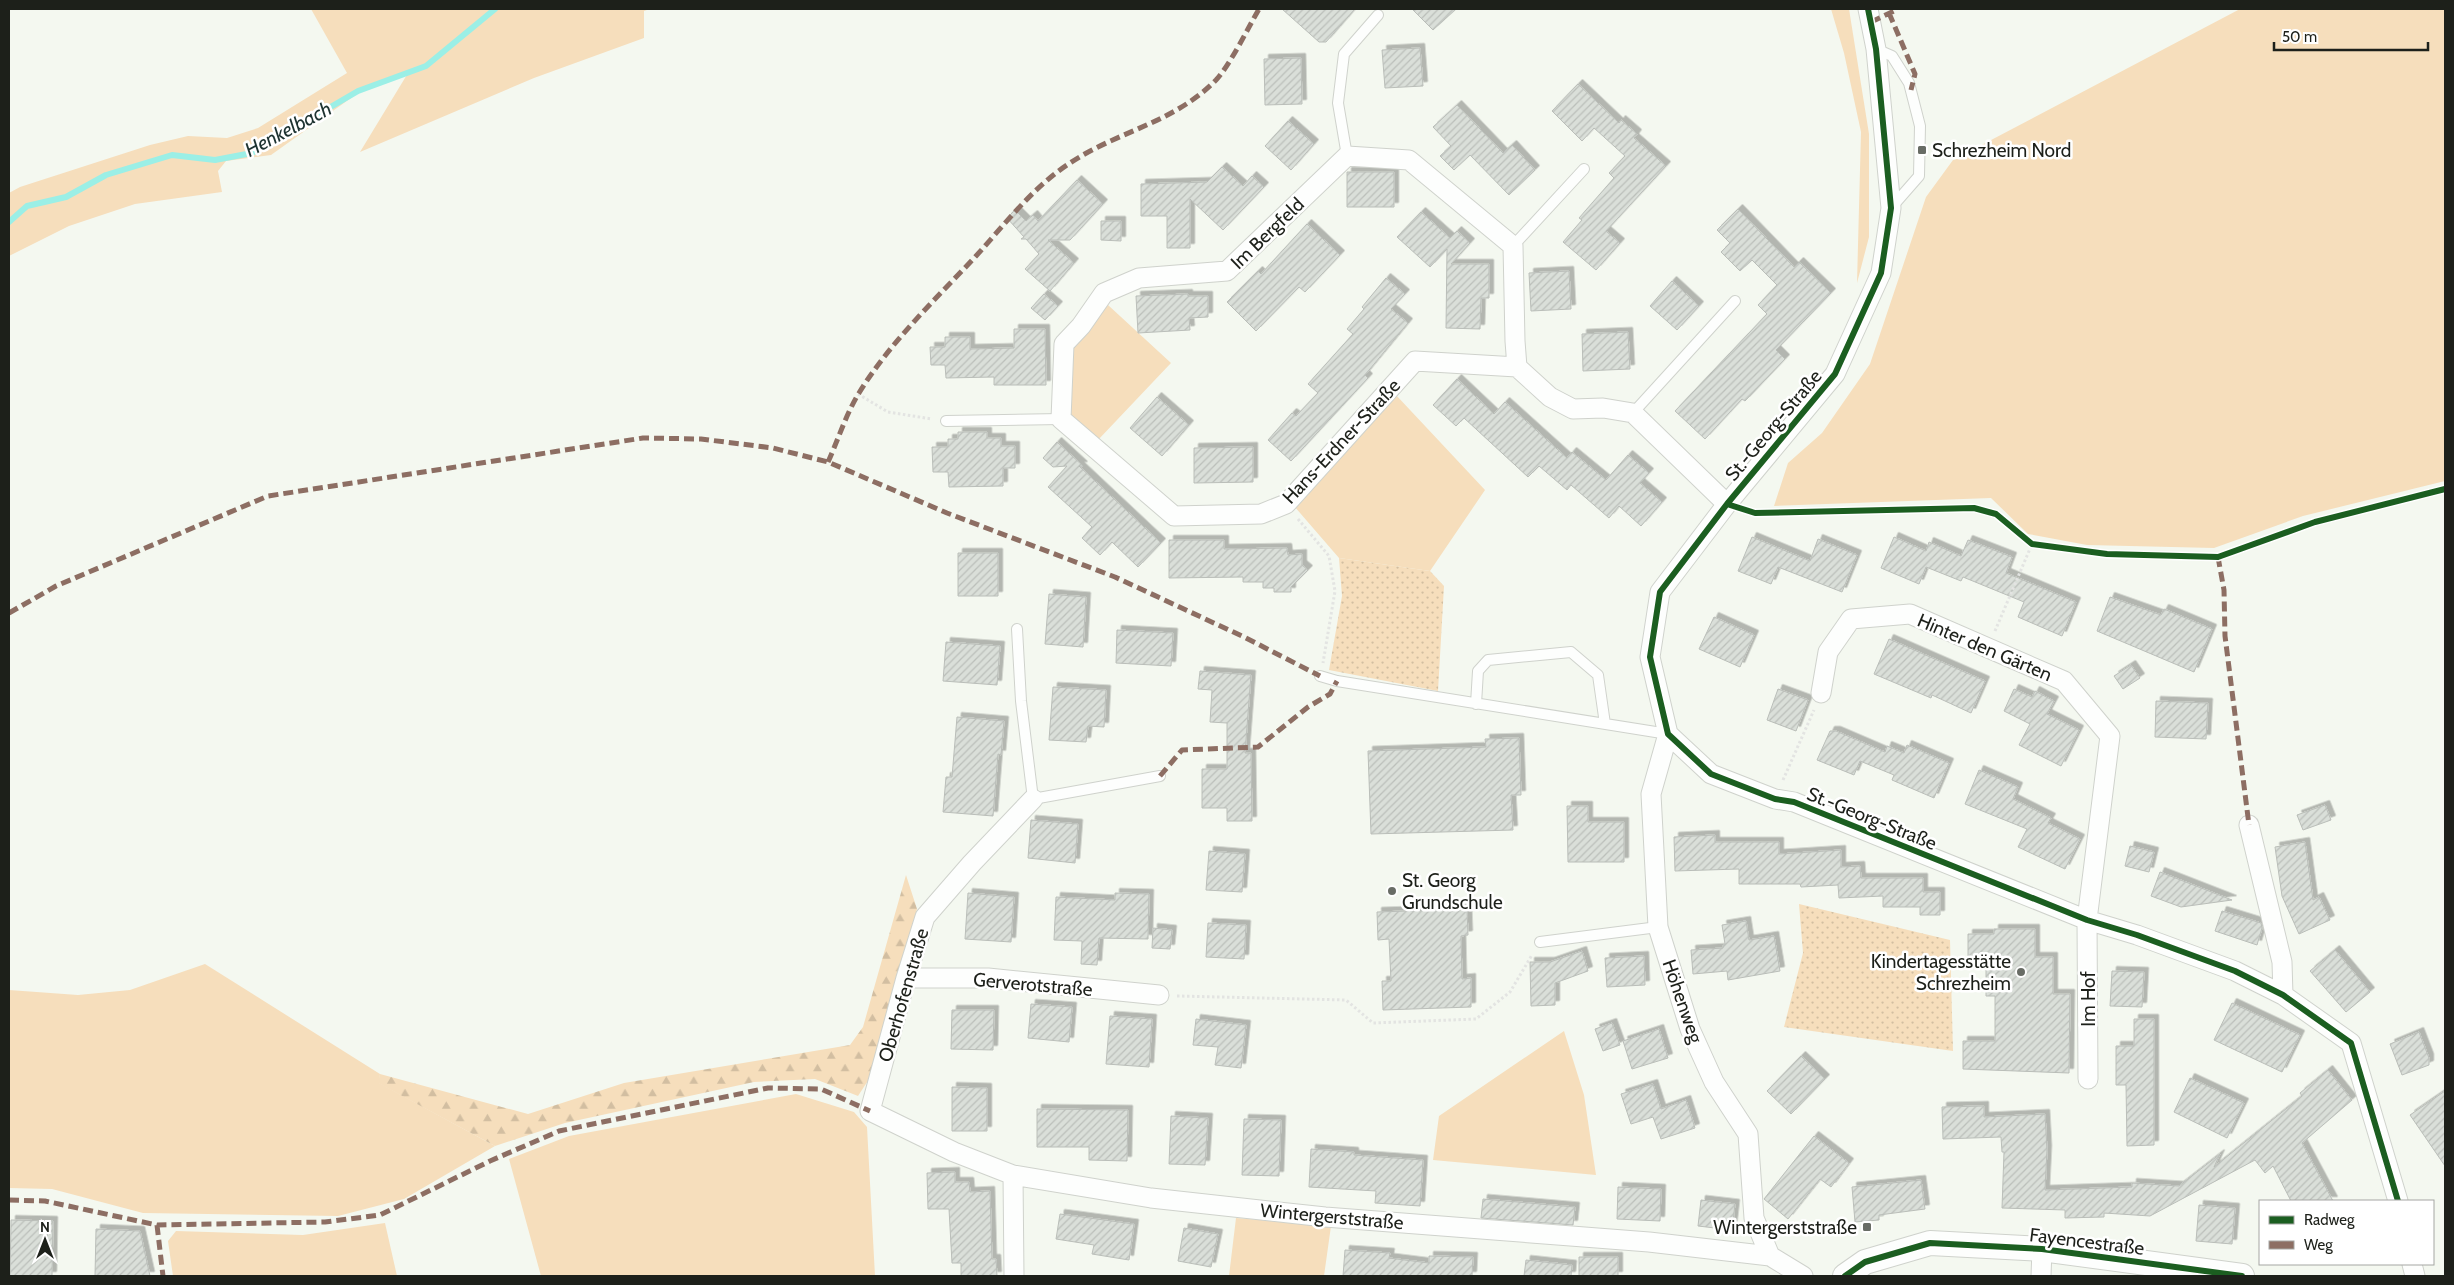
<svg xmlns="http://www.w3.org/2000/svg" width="2454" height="1285" font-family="Cabin,sans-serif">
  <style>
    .green { fill: #f6debc }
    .forest { fill: url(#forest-firs) }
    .park { fill: url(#park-dots) }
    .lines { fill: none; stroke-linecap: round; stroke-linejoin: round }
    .stream { stroke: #9befe6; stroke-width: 6 }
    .building { fill: url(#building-hatch); stroke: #babeb9; filter: url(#shadow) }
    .service-casing { stroke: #cfd2cc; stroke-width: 12 }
    .minor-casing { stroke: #cfd2cc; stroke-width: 21 }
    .tertiary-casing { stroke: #cfd2cc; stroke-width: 26 }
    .path { stroke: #e3e4e2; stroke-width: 3; stroke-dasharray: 2.5 2.5; stroke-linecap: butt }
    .service { stroke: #fdfefd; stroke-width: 10 }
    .minor { stroke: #fdfefd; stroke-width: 19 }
    .tertiary { stroke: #fdfefd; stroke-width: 24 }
    .quiet { stroke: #8d6e63; stroke-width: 5; stroke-dasharray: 10 5; stroke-linecap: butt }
    .cycleway-casing { stroke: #fff; stroke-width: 9 }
    .cycleway { stroke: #1b5e20; stroke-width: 6 }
    .poi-dot { fill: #686c65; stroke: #fff; stroke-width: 2 }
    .labels { text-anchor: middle; stroke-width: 5; stroke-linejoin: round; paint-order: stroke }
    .poi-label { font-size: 19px; fill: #1d201a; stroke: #fff; text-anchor: start }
    .street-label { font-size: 19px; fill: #1d201a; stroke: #fff }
    .water-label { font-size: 20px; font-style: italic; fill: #1d3230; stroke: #fff }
  </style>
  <defs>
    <pattern id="forest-firs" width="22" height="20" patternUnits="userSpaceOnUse" patternTransform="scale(1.25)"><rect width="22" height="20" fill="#f6debc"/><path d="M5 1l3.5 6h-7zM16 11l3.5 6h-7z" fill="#d2bea1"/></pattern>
    <pattern id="park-dots" width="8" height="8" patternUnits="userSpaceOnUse" patternTransform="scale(1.25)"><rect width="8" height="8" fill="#f6debc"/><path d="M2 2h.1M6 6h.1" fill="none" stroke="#d2bea1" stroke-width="1.8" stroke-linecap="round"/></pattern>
    <pattern id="building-hatch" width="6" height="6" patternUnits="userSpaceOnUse" patternTransform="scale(1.25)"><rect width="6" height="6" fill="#dadfd9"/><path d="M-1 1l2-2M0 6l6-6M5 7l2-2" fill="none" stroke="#bbbfba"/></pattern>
    <filter id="shadow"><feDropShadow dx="4.5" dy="-4.5" stdDeviation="0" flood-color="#0004"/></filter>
  </defs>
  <rect width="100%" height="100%" fill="#f4f8f0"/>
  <!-- green -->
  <path class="green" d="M311,9h339l-6,2v27l-110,40 -174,74 48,-79 -50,20 -87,62 -45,6 -8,10 4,21 -87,12 -66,22 -60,30v-63l11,-6 130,-42 38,-9 39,2 31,-10 89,-55z
    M1831,9h18l20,125v103l-12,46 4,-151 -17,-79z
    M2240,9h205v472l-142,35 -89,32 -127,-3 -59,-11 -37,-36 -217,8 14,-43 34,-30 48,-69 56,-167 27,-37z
    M1108,305l63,58 -73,77 -29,-24 3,-69z
    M1396,395l89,95 -55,81 -91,-13 -45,-52z
    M205,964l175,110 -1,9 116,63 -91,53 -66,17 -195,-3 -91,-24 -43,-1v-198l69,5 52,-5z
    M1564,1031l20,64 12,80 -163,-15 6,-44z
    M796,1094l58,18 13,15 8,149h-334l-32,-117 60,-23z
    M1236,1218l95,8 -7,50h-95z
    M385,1223l12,53h-224l-5,-35 8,-10 127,4z"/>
  <!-- forest -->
  <path class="forest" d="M906,875l11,34 -44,164 -15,23 -43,-17 -61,3 -189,41 -70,23 -117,-63 2,-9 148,40 96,-31 226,-38 13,-18z"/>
  <!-- park -->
  <path class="park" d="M1339,558l91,13 14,15 -6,105 -109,-21 13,-74z
    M1799,904l151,36 3,111 -169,-24 19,-74z"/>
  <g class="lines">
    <!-- stream -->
    <path class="stream" d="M9,222l18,-16 39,-9 40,-22 66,-20 43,5 37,-7 106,-62 68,-25 69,-57"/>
  </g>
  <!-- building -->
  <path class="building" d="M1282,9h73l-29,33h-7z
    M1412,9h44l-23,21z
    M1420,48l3,38 -38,2 -3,-38z
    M1301,58l1,46 -37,1 -1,-46z
    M1578,84l41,39 2,-3 16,14 -3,4 32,28 -60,65 14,12 -24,27 -33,-28 19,-22 -3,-2 35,-40 -5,-5 16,-17 -31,-28 -12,13 -30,-30z
    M1457,105l46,48 9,-8 23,25 -26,25 -39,-40 -16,15 -14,-14 11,-10 -18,-19z
    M1288,121l26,23 -23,26 -26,-24z
    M1222,167l21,19 9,-10 12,11 -41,43 -33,-31v49h-23v-32h-26v-32l66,-2z
    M1347,172h47v35h-47z
    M1077,180l26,24 -33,36h-22l26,23 -24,28 -25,-22 14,-15 -13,-15h-5l3,-2 -17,-19 8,-8 11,11 7,-6 5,6z
    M1738,209l56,58 5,-5 32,31 -55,57 9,9 -40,42 -3,-2 -37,40 -30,-28 92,-97 -9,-9 19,-20 -25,-25 -12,11 -19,-19 9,-9 -13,-13z
    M1421,212l29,26 7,-7 13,12 -19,21h38v34h-8l-1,31 -34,-1 1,-79 -17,18 -33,-30z
    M1101,221h20v20l-20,-1z
    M1307,224l33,31 -35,37 -6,-5 -43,44 -29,-29 31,-31 3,3z
    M1569,271l2,38 -40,2 -2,-38z
    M1386,278l19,16 -14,15 17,14 -43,52 3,3 -77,83 -23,-21 24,-27 4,3 22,-23 -10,-9 45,-50 -6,-5 17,-20 -2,-2z
    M1672,281l27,25 -22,24 -27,-24z
    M1044,294l14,12 -13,14 -14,-12z
    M1188,294v2h20v21l-19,1 1,12 -52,3 -2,-37z
    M1014,329h31l1,56h-52v-8l-48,1 -1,-13h-14l-1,-18h15v-10h25v12l44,-1z
    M1628,332l2,37 -47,2 -1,-37z
    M1457,379l37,35 11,-12 62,56 5,-6 34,28 22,-25 21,18 -9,10 22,19 -21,24 -22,-20 -10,12 -38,-33 -4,5 -28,-24 -11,11 -64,-59 -8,8 -23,-21z
    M1157,397l32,28 -27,31 -32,-28z
    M958,432h29v6h14v8h14v22h-12v18l-54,1 -1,-15h-15l-1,-25h16v-8h10z
    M1057,442l26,24h-4l82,77 -23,24 -26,-25 -12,13 -18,-17 10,-11 -44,-40 19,-21 -14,1 -10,-9z
    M1253,447v35l-59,1v-35z
    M1752,537l58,24 8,-22 39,16 -15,37 -64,-25 -7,17 -33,-13z
    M1894,537l32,14 3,-9 32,14 7,-16 44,17 -6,16 70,29 -14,34 -44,-19 6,-15 -61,-25 -2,4 -35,-14 -7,17 -38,-16z
    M1169,540h55v9l63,-1 1,7 14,-1v11l6,5 -17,17v5h-17v-4h-11v-6h-20v-5l-74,1z
    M958,553h40v43h-40z
    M1049,594l37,3 -3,50 -38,-3z
    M2110,597l51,18 3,-6 48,20 -18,43 -97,-41z
    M1714,617l40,18 -14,32 -41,-18z
    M1117,630l56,3 -2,33 -55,-3z
    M1889,639l96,42 -14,32 -39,-18 -1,3 -57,-24z
    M946,642l54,4 -3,39 -54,-4z
    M2131,665l9,13 -17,11 -9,-13z
    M1200,671l51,4 -6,78h6l1,68h-25v-13h-25v-39h25v-46l-17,-1 2,-32 -14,-1z
    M1053,687l53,3 -2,37 -16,-1 -2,16 -37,-2z
    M1778,689l30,11 -12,31 -29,-11z
    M2014,689l18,8 3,-6 19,10 -7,13 32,16 -18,36 -42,-21 11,-21 -26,-13z
    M2156,701l52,2 -2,36 -51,-2z
    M957,717l47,4 -3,34 -3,-1 -5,62 -50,-4 3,-35h6z
    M1830,731h6l49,21 2,-6 17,7 3,-8 42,18 -15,35 -42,-18 2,-5 -34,-14 -6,14 -37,-15z
    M1519,738l2,57h-10l2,35 -142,4 -3,-83 118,-4 -1,-8z
    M1979,770l39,17 -5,12 38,19 -3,5 32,16 -15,30 -47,-22 9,-18 -62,-25z
    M2325,805l6,15 -28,10 -6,-15z
    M1567,806h21v16h36v40h-56z
    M1031,820l47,4 -3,39 -47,-5z
    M1715,835v7h64v12l62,-4v17l19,-1 1,12h62v14h17v23h-20v-8h-37v-11l-44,2 -1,-13 -37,2 -1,-3h-61v-15l-64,2 -1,-34z
    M2305,842l8,58 6,-3 11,23 -31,14 -17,-38 -7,-49z
    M2130,846l24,6 -5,20 -24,-6z
    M1209,851l36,3 -3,38 -36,-2z
    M2160,872l72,28 -51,7 -30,-11z
    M968,893l46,4 -3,45 -46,-3z
    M1115,893l34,1 -1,45 -49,-1 -2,27 -16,-1 1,-23 -28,-1 2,-43 59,3z
    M1467,909l1,26 -7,1 1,43 9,-1v29l-88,3 -1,-29h9l-2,-42 -11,1 -1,-28z
    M2222,911l39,12 1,5 -5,17 -42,-14z
    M1746,921l3,19 25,-4 6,35 -52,9 -1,-9 -34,3 -2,-24 32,-2v-3l2,-1 -3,-19z
    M1208,923l38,2 -2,34 -38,-2z
    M1153,928l19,2 -2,19 -18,-1z
    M1994,929h41v28h18v37h17l-1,79 -106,-4v-28h32v-45h-9v-28h-18v-34h26z
    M2335,950l35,42 -24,20 -36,-41z
    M1582,951l6,20 -33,12v22l-24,1 -1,-44h20z
    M1644,956l1,29 -38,2 -2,-29z
    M2112,971l32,1 -2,35 -32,-1z
    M2232,1003l68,32 -18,37 -68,-32z
    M1031,1004l41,3 -3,35 -41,-4z
    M952,1010h42l-1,40 -42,-1z
    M1110,1016l42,3 -3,48 -43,-3z
    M1196,1019l50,6 -5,43 -26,-3 3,-18 -25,-2z
    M2134,1019h20v126l-27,1 -1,-61h-10v-39h18z
    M1612,1023l8,22 -17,6 -8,-22z
    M1659,1029l9,29 -36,11 -9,-28z
    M2419,1032l10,26v7l-27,10 -12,-31z
    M1801,1056l24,23 -34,35 -24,-23z
    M2328,1070l24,30 -50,43 31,58h-42l-18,-35 -8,7 -10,-13 -105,56 -46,-3v4l-39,1v-8l-63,-2 2,-56h-2l-1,-15 -58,2 -1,-32 42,-1v11l61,-3 2,36 -2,40 87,-3v-4l47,3 41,-32 -6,13 88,-71 -2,-3z
    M2190,1078l54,25 -17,35 -53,-26z
    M1653,1084l8,25 25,-9 9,28 -34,11 -8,-22 -22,7 -10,-30z
    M952,1087l35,1v43h-35z
    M2445,1091v75l-35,-51z
    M1037,1109l91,1 -1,51 -38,-1v-13h-52z
    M1171,1116l37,2 -3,47 -36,-1z
    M1244,1119l37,1 -2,56 -37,-1z
    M1814,1136l35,27 -18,24 -11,-8 -32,40 -24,-20z
    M1311,1149l43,3v3l69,5 -3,46 -45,-3 1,-12 -67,-4z
    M955,1172v10h14l1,10 20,-1 2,68h4l1,17h-36v-13h-9l-3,-54h-21l-1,-36z
    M1921,1180l4,29 -46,6v5l-24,2 -3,-35z
    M1618,1187l43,2 -1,32 -43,-2z
    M1483,1199l92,8 -2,18 -92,-7z
    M1701,1200l34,4 -3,26 -34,-4z
    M2199,1205l36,3 -3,36 -36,-3z
    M1060,1214l74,10 -5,36 -37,-6 2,-9 -38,-6z
    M11,1220l42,1 -1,55h-42z
    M1184,1228l34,6 -7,33 -33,-6z
    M96,1229l44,2 10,45h-55z
    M1345,1250l45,3 -1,5 40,5v-7l44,1 -1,19h-129z
    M1579,1257h39v19h-39z
    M1526,1260l46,5 -1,11h-47z"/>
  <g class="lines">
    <!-- service casing -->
    <g class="service-casing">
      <path id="service" d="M1876,49l16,7 17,27 11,43 -1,50 -28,32
        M1347,156l-9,-53 6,-49 34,-39
        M1513,246l71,-77
        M1633,413l102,-112
        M946,421l115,-2
        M1017,629l4,72 12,98 127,-23
        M1320,676l17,5 331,53
        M1476,704l2,-33 10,-11 83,-8 27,23 7,49
        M1540,942l118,-15"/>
    </g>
    <!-- minor casing -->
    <g class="minor-casing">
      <path id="minor" d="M1868,9l8,40 15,159 -10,65 -46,101 -108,130 -67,88 -10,65 18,77 43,40 64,25 19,3 293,118 50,15 98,36 48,24 68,48 47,158
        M1517,367l-2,-26 -2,-95 -104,-86 -62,-4 -120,115 -88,7 -35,15 -23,33 -17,18 -3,75 113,97 87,-2 25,-10 129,-143 102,6 33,30 23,12 30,-1 30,5 94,91
        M1821,693l7,-41 23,-33 59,-5 154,67 46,55 -23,184 1,159
        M1668,734l-17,60 7,133 32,102 24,53 34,52 6,84 16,38
        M1033,799l-61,64 -47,54 -19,61 -36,133 84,41 59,23 138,23 174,19 324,25 121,14 33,20
        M2249,825l33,137 1,33
        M906,978h82l171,17
        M1013,1175l1,101
        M2412,1264l3,12
        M2041,1276l1,-27"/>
    </g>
    <!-- tertiary casing -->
    <g class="tertiary-casing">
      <path id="tertiary" d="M1845,1276l20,-14 65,-19 112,6 200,27"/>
    </g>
    <!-- path -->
    <path class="path" d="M858,394l30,18 44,7
      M1298,519l31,37 6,35 -12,72
      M1995,631l37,-87
      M1783,780l31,-70
      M1177,996l169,4 27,23 103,-4 34,-27 22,-37"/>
    <!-- service -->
    <use href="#service" class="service"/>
    <!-- minor -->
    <use href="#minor" class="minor"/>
    <!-- tertiary -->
    <use href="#tertiary" class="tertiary"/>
    <!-- quiet -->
    <path class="quiet" d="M1889,13l26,61 -4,16
      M1871,22l27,-13
      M828,462c10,-22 18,-48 31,-69 31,-51 77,-94 117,-137 29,-32 58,-70 94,-93 48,-32 104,-40 146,-83 14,-15 32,-52 43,-71
      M2218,557l6,33 1,46 24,189
      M9,613l47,-27 212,-90 375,-58 58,1 72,9 55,14 119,51 168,64 129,60 76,39
      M1160,776l22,-26 76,-3 50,-40 22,-13 7,-13
      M9,1200l36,1 112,24 168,-3 55,-7 110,-54 69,-30 209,-43 53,1 49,22
      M157,1225l6,51"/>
    <!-- cycleway casing -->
    <g class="cycleway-casing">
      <path id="cycleway" d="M1868,9l8,40 15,159 -10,65 -46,101 -108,130 -67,88 -10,65 18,77 43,40 64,25 19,3 293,118 50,15 98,36 48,24 68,48 47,158
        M1727,504l28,9 219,-5 22,6 36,30 75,10 111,3 97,-35 130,-33
        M1845,1276l20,-14 65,-19 112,6 200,27"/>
    </g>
    <!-- cycleway -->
    <use href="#cycleway" class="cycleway"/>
  </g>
  <!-- markers -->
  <g class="poi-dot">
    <rect x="1917" y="145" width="10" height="10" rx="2.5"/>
    <circle cx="1392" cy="891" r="5"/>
    <circle cx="2021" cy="972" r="5"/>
    <rect x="1862" y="1222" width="10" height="10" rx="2.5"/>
  </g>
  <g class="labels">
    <!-- poi labels -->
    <g class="poi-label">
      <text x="1932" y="157">Schrezheim Nord</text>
      <text x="1402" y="887">St. Georg<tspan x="1402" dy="22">Grundschule</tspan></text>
      <text x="2011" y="968" text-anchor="end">Kindertagesstätte<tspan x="2011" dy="22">Schrezheim</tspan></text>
      <text x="1857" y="1234" text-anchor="end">Wintergerststraße</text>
    </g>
    <!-- street labels -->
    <g class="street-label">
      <text transform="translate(1267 233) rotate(-44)" y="7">Im Bergfeld</text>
      <text transform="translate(1773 425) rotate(-50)" y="7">St.-Georg-Straße</text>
      <text transform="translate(1341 441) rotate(-47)" y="7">Hans-Erdner-Straße</text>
      <text transform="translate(1985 647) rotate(23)" y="7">Hinter den Gärten</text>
      <text transform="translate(1872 818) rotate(22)" y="7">St.-Georg-Straße</text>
      <text transform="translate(1033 984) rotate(5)" y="7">Gerverotstraße</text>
      <text transform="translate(903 995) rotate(-74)" y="7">Oberhofenstraße</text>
      <text transform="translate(2088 999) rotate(-90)" y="7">Im Hof</text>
      <text transform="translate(1683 1001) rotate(71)" y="7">Höhenweg</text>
      <text transform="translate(1332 1216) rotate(5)" y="7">Wintergerststraße</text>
      <text transform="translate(2087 1241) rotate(7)" y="7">Fayencestraße</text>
    </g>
    <!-- water labels -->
    <g class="water-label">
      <text transform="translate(288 129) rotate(-28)" y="7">Henkelbach</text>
    </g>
  </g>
  <!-- border -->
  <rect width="2454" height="1285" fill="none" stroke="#1d201a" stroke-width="20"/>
  <!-- legend -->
  <rect x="2259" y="1200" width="175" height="65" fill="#ffffff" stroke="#a5a6a3"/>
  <rect x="2269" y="1216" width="25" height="8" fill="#1b5e20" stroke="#a5a6a3"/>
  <text x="2304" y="1225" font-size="15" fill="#1d201a">Radweg</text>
  <rect x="2269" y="1241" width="25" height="8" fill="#8d6e63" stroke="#a5a6a3"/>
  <text x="2304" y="1250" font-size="15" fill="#1d201a">Weg</text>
  <!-- north arrow -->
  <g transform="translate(45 1240)" stroke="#ffffff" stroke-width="4" paint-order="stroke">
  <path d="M0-4L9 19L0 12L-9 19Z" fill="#1d201a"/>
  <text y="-8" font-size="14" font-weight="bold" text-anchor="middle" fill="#1d201a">N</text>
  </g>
  <!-- scale -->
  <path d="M2274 42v8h154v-8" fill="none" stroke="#1d201a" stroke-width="2.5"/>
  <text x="2282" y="42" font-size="15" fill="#1d201a" stroke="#ffffff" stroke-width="4" paint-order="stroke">50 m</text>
</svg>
